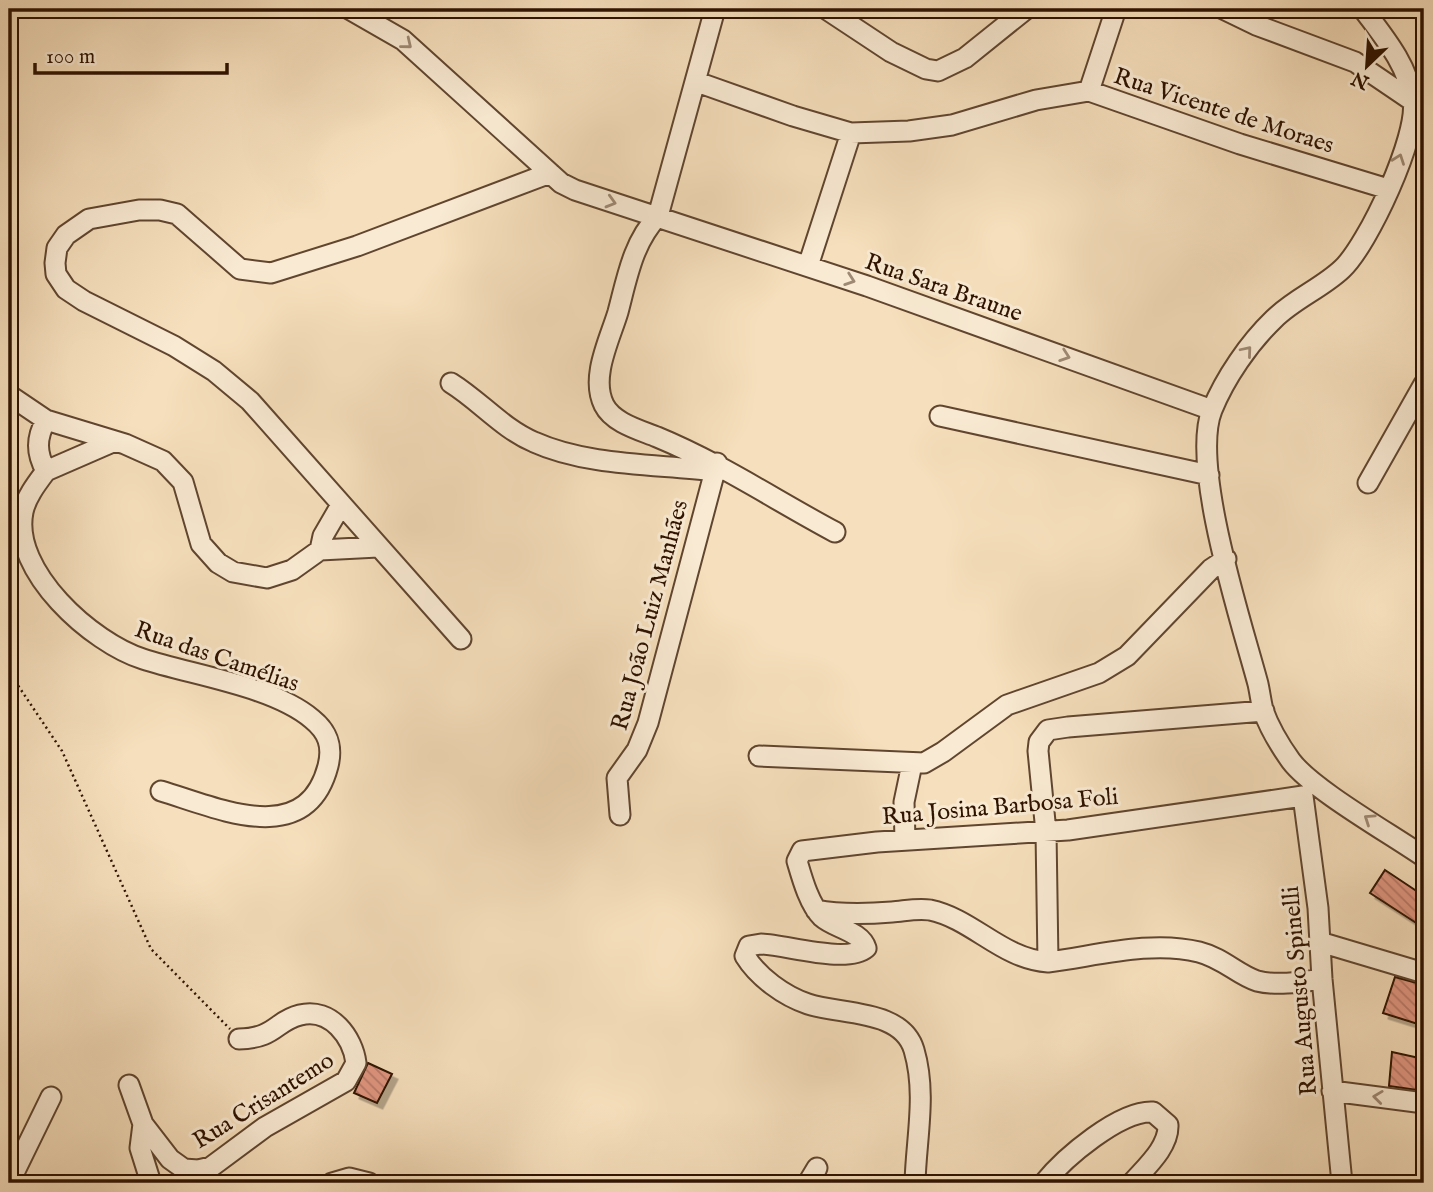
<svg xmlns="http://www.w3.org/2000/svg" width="1433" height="1192" font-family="'IM FELL English',serif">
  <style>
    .building { fill: url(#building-back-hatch); stroke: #2e1200; stroke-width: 2; filter: url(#shadow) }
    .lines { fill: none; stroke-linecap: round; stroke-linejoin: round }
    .minor-casing { stroke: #60452f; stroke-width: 23 }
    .path { stroke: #2e1200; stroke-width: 2.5; stroke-dasharray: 2 3.5; stroke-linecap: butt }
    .minor { stroke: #f9ead3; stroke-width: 19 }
    .oneway { stroke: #9e8974 }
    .labels { text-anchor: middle; stroke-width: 6; stroke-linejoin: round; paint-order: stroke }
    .street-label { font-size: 24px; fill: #2e1200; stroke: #f9ead3 }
  </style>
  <defs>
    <pattern id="building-back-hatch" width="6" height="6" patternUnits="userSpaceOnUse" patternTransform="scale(1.75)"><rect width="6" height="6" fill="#e29782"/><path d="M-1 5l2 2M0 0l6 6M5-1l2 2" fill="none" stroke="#b87a68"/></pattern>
    <filter id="shadow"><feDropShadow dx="5.5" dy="5.5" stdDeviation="0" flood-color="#0004"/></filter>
  </defs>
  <rect width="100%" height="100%" fill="#f6dfbc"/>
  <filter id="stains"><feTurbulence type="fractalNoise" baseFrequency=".00286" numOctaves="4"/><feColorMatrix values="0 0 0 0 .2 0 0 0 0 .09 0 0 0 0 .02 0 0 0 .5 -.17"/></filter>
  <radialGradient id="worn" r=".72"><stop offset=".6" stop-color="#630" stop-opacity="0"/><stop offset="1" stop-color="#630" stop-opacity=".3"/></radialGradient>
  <!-- building -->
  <path class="building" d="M1385,870l39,26v32l-54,-35z
    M1395,977l29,8v41l-41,-13z
    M1392,1052l32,7v32l-35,-5z
    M368,1063l24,11 -15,29 -23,-10z"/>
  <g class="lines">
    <!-- minor casing -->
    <g class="minor-casing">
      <path id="minor" d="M349,9l54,31 158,143 14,7 292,96 345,124
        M715,9l-57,207c-25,26 -31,62 -40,96 -8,27 -28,65 -14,93 9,18 36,25 53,32 63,26 118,63 178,95
        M826,9l65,43 35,17 12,2 27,-13 61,-49
        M1223,9l33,16 99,37 59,40
        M1363,9c21,28 45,56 50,92 6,34 -45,144 -71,168 -20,19 -48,30 -68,50 -25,24 -49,59 -62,91 -22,56 30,214 46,274 2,9 3,18 5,26 6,17 18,37 28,51 22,29 100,73 133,96
        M697,82l96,34 58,17
        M1089,91l27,-82
        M808,266l43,-133 58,-2 43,-6 84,-25 53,-9 151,53 148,45
        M451,383c29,18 52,46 83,59 53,24 122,22 179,29
        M9,395l37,25 79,24 38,17 20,21 18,62 17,19 15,9 34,6 25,-8 28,-20 58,-3
        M940,416l269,59
        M46,420c-10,18 -10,33 0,51 -9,12 -20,26 -23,41 -12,59 69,131 120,147 49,16 130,27 169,60 16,13 21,27 16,47 -22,84 -110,42 -167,25
        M46,471l69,-30
        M1368,483l56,-99
        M320,550l3,-14 18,-31
        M461,639l-211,-238 -36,-30 -40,-25 -90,-45 -18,-12 -10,-15 -1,-11 2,-15 9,-13 23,-16 50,-9h21l17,4 63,55 31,4 86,-27 193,-73
        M759,756l165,7 19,-11 64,-47 92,-32 28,-17 84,-87 15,-10
        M1303,796l15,112 4,71 20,204
        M620,815l-3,-37 20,-28 11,-27 69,-260
        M905,840l-1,-38 8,-38
        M816,910c25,5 51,4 76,2 13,-1 25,-4 38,-2 43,9 72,49 118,52 48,-6 103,-22 151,-10 24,6 39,23 58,29 20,5 44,1 65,-2
        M1320,942l104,31
        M1048,962l-2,-130 -8,-81 1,-9 9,-12 20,-3 196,-16
        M129,1085l14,39 27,35 14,10 14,1 13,-3 54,-40 81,-46 10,-18c-3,-25 -25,-56 -56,-48 -25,6 -24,23 -61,24
        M1332,1091l92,12
        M143,1124l-3,24 11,35
        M11,1179l40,-82
        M332,1183l17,-5 20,5
        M808,1183l9,-15
        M915,1183c1,-44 12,-89 -1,-133 -12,-41 -73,-35 -106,-46 -24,-8 -50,-27 -63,-48l4,-10 12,-2c26,1 86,20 105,4 -5,-17 -32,-20 -44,-31 -13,-13 -20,-39 -25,-56l5,-10 75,-9 191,-12 235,-34
        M1044,1183c20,-25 76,-73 109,-71l15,13c1,22 -22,42 -36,58"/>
    </g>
    <!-- path -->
    <path class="path" d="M9,672l53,79 89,198 79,80"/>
    <!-- minor -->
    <use href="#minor" class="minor"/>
  </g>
  <!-- one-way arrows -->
  <defs><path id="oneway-chevron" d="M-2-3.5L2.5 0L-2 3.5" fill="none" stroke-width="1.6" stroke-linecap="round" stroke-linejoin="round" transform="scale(1.75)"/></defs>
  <g class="oneway">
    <use href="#oneway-chevron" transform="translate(407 44) rotate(39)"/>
    <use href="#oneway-chevron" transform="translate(1399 159) rotate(-70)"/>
    <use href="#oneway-chevron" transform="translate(611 202) rotate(16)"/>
    <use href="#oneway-chevron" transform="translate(850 280) rotate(19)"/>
    <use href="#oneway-chevron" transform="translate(1247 351) rotate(-50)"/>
    <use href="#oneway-chevron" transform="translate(1065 356) rotate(19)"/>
    <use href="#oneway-chevron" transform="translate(1369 819) rotate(-146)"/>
    <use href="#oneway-chevron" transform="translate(1378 1097) rotate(-173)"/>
  </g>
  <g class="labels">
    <!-- street labels -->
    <g class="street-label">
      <text transform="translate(1224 110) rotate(18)" y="8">Rua Vicente de Moraes</text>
      <text transform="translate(944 287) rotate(19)" y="8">Rua Sara Braune</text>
      <text transform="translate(649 615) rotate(-75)" y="8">Rua João Luiz Manhães</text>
      <text transform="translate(217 656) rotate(19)" y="8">Rua das Camélias</text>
      <text transform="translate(1000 806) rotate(-5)" y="8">Rua Josina Barbosa Foli</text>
      <text transform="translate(1299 991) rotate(-95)" y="8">Rua Augusto Spinelli</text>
      <text transform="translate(263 1100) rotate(-32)" y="8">Rua Crisantemo</text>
    </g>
  </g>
  <!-- margin -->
  <rect width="1433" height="1192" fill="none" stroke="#f6dfbc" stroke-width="35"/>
  <rect x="10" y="10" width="1412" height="1171" fill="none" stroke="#2e1200" stroke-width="3.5"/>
  <rect x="18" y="18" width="1398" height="1157" fill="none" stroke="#2e1200" stroke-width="2"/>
  <!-- north arrow -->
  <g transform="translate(1367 66) rotate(205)" stroke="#f9ead3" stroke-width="5" paint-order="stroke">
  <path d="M0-5L12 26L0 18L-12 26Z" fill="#2e1200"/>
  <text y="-10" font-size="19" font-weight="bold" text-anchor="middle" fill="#2e1200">N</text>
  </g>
  <!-- scale -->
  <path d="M35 63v10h192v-10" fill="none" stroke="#2e1200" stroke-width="3.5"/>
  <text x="46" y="63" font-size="21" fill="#2e1200" stroke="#f9ead3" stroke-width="5" paint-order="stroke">100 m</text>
  <rect width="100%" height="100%" filter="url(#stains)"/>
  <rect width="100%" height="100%" fill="url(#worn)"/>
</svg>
